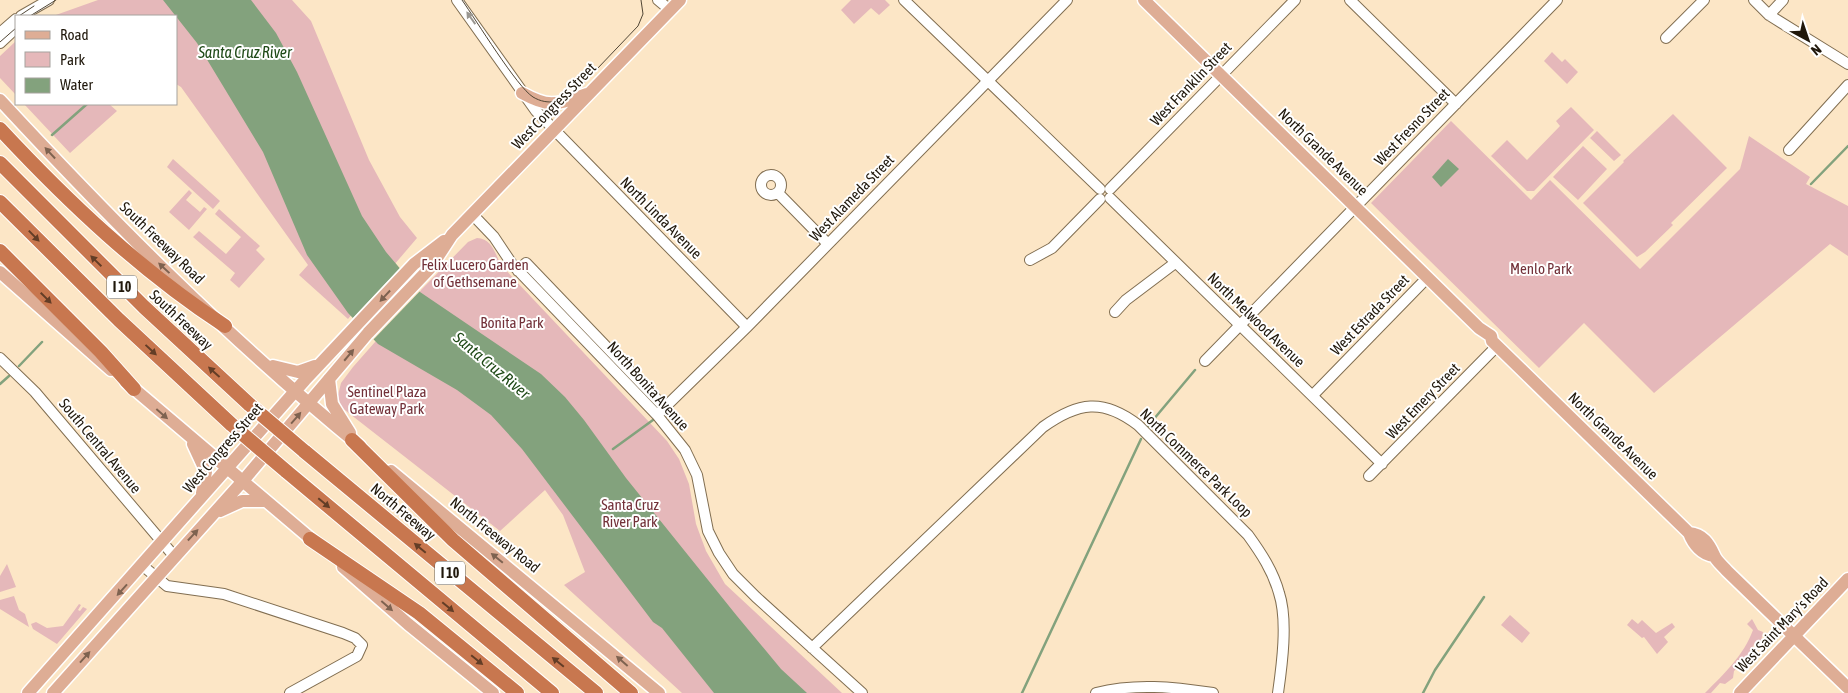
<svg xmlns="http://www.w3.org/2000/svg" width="1848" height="693" font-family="'Asap Condensed',sans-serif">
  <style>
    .green { fill: #e5b8ba }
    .water { fill: #83a27d }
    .pier { fill: #fce6c6 }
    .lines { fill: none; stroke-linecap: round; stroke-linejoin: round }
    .stream { stroke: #83a27d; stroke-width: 2.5 }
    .minor-casing { stroke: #816e51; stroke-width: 12 }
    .major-casing { stroke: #fff; stroke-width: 15 }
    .highway-casing { stroke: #fff; stroke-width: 16 }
    .minor { stroke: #fff; stroke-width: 10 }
    .major { stroke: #dead95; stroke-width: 12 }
    .highway { stroke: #c8774f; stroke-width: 14 }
    .tram { stroke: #514635; stroke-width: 1 }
    .highway-bridge-casing { stroke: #fff; stroke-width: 16; stroke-linecap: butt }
    .highway-bridge { stroke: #c8774f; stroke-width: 14 }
    .oneway { fill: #9a9791 }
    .oneway2 { fill: #7e6250 }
    .oneway3 { fill: #633d26 }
    .labels { text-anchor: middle; stroke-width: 4; stroke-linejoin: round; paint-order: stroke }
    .shield { fill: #fff; stroke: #625d54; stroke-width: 1 }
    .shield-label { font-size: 14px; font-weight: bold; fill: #1f170b }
    .street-label { font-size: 15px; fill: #1f170b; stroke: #fff }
    .park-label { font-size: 15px; fill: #723038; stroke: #fff }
    .water-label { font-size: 16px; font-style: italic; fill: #1e4916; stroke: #fff }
  </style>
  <rect width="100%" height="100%" fill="#fce6c6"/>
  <!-- green -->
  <path class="green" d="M98,0h194l19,21 58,139 31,57 17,21 -69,81 -49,-44 9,-10 -127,-178 -5,-3v-68h-123z
    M851,0h34l5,5 -11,10 -8,-7 -17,16 -13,-14z
    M16,41v54l-16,-17v-22z
    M1552,52l10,10 3,-3 13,13 -11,12 -23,-23z
    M24,104h85l8,7 -47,42z
    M1571,107l23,23 -60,61h-7l-36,-35 16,-16 20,20 33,-34 -4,-5z
    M1673,114l54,54 -56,55 2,2 -28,27 -8,5 -54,-54 41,-41 -1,-1z
    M1451,121l80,79 19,-20 90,89 100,-100 9,-33 61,41 -4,7 42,22v50l-18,-12 -176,149 -70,-70 -45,45 -168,-165z
    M1597,131l24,24 -7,6 -24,-23z
    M1583,146l24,23 -29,31 -25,-23z
    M173,159l47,42 -7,8 -46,-42z
    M189,190l3,3 -6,7 14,12 4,-5 3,2 -18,21 -20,-18z
    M219,209l41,37 -4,4 9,9 -26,29 -9,-8 5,-7 -42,-36 6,-6 27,23 15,-17 -26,-23z
    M477,238c15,1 18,15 24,27l166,176 12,18 10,25 7,40 10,27 19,33 117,109h-160l-118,-108 21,-13 -22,-57 -18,-25 -45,41 -159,-124 -3,-12 3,-12 12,-16 67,-76 48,-49z
    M7,564l9,23 -16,5v-16z
    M14,596l5,14 6,4 4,13 -29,-18v-9z
    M79,604l2,1 -3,5 2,1 3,-4 4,2 -30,35 -24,-15 -2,-5 5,-2 11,6 16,-2z
    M1510,615l20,18 -8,10 -21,-18z
    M1632,619l6,5 4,-4 14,13 16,-10 3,4 -11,10 4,5 -11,12 -13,-17 -2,1 -15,-13z
    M1752,619l6,11 5,2 -2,9 -7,3 -5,13 -15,14 -1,7 -8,6 -5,-1 -9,10h-6c19,-19 39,-38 48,-63l-6,-6z"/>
  <!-- water -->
  <path class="water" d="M163,0h88l25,33 21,39 65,144 24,36 34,40 121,82 24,23 19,23 42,58 111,138 44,53 26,24h-93l-52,-65 -9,-6 -131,-173 -31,-34 -34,-25 -79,-46 -30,-31 -41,-58 -44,-103 -66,-109z
    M1448,159l11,10 -18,18 -9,-10z"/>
  <!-- pier -->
  <path class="pier" d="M401,267l20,23 -49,51 -21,-21z"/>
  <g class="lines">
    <!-- stream -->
    <path class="stream" d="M52,135l35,-31
      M1811,184l37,-38
      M19,366l23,-24
      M0,384l9,-8
      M1148,426l47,-56
      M613,449l40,-29
      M1022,693l119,-254
      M1423,693l12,-23 49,-73"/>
    <!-- minor casing -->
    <g class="minor-casing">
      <path id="minor" d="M457,0l79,111 211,216
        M658,0l12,10
        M904,0l196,189
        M1350,0l106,104
        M1754,0l15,15 79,49
        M1769,15l14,-15
        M21,16l28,-16
        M0,33l16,-14
        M1666,38l38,-38
        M0,43l16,-15
        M1789,150l59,-65
        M761 185a10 10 0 1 1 20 0a10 10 0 1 1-20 0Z
        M1110,189l185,-189
        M778,193l50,51
        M1110,198l272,266
        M472,214l22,23 18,27 145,151 28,35 12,25 11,56 11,22 14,21 23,23 106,96
        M1030,260l22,-12 48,-49
        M518,271l8,-8 139,145
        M1115,312l11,-12 49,-37
        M0,358l35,34 139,164
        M1205,361l352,-361
        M1313,395l115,-118
        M657,415l90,-88 320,-327
        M1369,476l128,-130
        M143,566l24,20 57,8 119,39 12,5 7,7 -5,11 -67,37
        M812,648l231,-221c35,-25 60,-29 95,-2l110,110c13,18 25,36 31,58 9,27 3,72 -1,100
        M1096,693c39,-10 77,-6 117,0"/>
    </g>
    <!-- major casing -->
    <g class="major-casing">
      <path id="major" d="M1144,0l335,328 12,8 1,5 197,192c4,11 13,22 25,23
        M522,93c29,16 35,11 65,1
        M0,100c113,122 231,241 360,346
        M0,272l111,98
        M273,366l25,6 17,-6
        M329,379l3,25 18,29
        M126,382l191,162
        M193,444l13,28 -4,21
        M391,471l268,222
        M220,511l22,-10h23
        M1689,533c14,1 20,11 25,22 2,6 9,11 13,16l121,117
        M343,567l65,57 85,69
        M28,693l277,-313 109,-116 30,-23
        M53,693l189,-211 126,-149 63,-66 21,-32 228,-235
        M1740,693l108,-114"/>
    </g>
    <!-- highway casing -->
    <g class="highway-casing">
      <path id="highway" d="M0,129c68,73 141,142 225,197
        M0,163l144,144 106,98
        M0,202l119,118 113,105
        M0,251l101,101 33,37
        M352,440l101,100 178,153
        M304,451l292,242
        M286,471l266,222
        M310,539l109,74 98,80"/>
    </g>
    <!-- minor -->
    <use href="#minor" class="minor"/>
    <!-- major -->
    <use href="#major" class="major"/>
    <!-- highway -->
    <use href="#highway" class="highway"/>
    <!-- tram -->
    <path class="tram" d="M462,0c14,20 55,87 71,97 15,9 30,5 43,-6l62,-65 5,-12 -2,-14
      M19,16l15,-10
      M30,16l26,-16
      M0,42l16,-14"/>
    <!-- highway-bridge casing -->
    <g class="highway-bridge-casing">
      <path id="highway-bridge" d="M250,405l54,46
        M232,425l54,46"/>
    </g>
    <!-- highway-bridge -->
    <use href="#highway-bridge" class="highway-bridge"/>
  </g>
  <!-- one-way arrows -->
  <defs><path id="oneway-solid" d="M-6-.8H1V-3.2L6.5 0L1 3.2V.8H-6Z" transform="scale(1.25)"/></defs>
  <use class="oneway" href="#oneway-solid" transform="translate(471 18) rotate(-125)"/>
  <g class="oneway2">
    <use href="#oneway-solid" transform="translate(50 153) rotate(-133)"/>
    <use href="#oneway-solid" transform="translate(164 268) rotate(-137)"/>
    <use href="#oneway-solid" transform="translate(385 296) rotate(133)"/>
    <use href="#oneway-solid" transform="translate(349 355) rotate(-50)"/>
    <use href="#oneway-solid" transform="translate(162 414) rotate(41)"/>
    <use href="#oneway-solid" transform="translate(296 418) rotate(-49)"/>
    <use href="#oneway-solid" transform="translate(193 535) rotate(-47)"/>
    <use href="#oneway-solid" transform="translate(497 558) rotate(-141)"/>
    <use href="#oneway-solid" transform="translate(122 590) rotate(132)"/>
    <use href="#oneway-solid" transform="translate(387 606) rotate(41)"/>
    <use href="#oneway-solid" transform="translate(85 657) rotate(-48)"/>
    <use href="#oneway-solid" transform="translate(622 661) rotate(-139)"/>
  </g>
  <g class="oneway3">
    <use href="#oneway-solid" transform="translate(34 236) rotate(46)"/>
    <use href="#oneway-solid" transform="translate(96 261) rotate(-136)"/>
    <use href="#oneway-solid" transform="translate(46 298) rotate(45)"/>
    <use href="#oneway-solid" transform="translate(151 350) rotate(43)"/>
    <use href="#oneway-solid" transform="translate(214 372) rotate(-138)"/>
    <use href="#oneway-solid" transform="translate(324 503) rotate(40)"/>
    <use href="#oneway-solid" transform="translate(420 548) rotate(-140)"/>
    <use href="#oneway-solid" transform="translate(448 607) rotate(40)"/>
    <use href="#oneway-solid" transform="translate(477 660) rotate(39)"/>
    <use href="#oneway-solid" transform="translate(558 662) rotate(-141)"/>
  </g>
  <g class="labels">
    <!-- shield labels -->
    <g class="shield">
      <rect x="107" y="275.5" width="30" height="23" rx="4"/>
      <rect x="435" y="561.5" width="30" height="23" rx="4"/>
    </g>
    <g class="shield-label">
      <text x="122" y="292">I 10</text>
      <text x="450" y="578">I 10</text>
    </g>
    <!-- street labels -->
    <g class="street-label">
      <text transform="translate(1191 84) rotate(-46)" y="5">West Franklin Street</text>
      <text transform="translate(554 106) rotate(-46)" y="5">West Congress Street</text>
      <text transform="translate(1412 127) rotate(-46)" y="5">West Fresno Street</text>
      <text transform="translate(1323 152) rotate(44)" y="5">North Grande Avenue</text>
      <text transform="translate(852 198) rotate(-46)" y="5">West Alameda Street</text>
      <text transform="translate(661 218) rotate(45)" y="5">North Linda Avenue</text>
      <text transform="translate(162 243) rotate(44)" y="5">South Freeway Road</text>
      <text transform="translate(1370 315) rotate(-46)" y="5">West Estrada Street</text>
      <text transform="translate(181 320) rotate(43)" y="5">South Freeway</text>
      <text transform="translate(1256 320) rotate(44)" y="5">North Melwood Avenue</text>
      <text transform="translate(648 386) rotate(48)" y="5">North Bonita Avenue</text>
      <text transform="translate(1423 401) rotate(-46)" y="5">West Emery Street</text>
      <text transform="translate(1613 436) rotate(44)" y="5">North Grande Avenue</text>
      <text transform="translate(100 446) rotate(50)" y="5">South Central Avenue</text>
      <text transform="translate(223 448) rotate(-49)" y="5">West Congress Street</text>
      <text transform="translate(1196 463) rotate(44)" y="5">North Commerce Park Loop</text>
      <text transform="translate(403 512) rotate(40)" y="5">North Freeway</text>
      <text transform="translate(495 535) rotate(39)" y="5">North Freeway Road</text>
      <text transform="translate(1782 625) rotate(-46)" y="5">West Saint Mary's Road</text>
    </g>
    <!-- park labels -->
    <g class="park-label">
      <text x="475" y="270">Felix Lucero Garden<tspan x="475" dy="17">of Gethsemane</tspan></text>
      <text x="1541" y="274">Menlo Park</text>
      <text x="512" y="328">Bonita Park</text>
      <text x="387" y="397">Sentinel Plaza<tspan x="387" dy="17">Gateway Park</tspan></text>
      <text x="630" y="510">Santa Cruz<tspan x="630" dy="17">River Park</tspan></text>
    </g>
    <!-- water labels -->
    <g class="water-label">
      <text x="245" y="58">Santa Cruz River</text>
      <text transform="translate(492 365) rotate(40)" y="6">Santa Cruz River</text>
    </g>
  </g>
  <!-- legend -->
  <rect x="15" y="15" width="162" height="90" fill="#ffffff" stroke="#a5a29d"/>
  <rect x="25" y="31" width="25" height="8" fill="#dead95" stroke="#a5a29d"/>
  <text x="60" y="40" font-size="15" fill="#1f170b">Road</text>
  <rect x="25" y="52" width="25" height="15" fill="#e5b8ba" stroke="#a5a29d"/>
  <text x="60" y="65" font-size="15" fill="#1f170b">Park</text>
  <rect x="25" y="78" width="25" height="15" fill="#83a27d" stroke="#a5a29d"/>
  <text x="60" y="90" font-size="15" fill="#1f170b">Water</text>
  <!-- north arrow -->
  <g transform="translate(1808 40) rotate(140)" stroke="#ffffff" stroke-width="4" paint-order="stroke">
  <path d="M0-4L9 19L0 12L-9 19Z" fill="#1f170b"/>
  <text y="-8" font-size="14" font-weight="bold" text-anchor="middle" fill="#1f170b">N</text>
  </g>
</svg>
